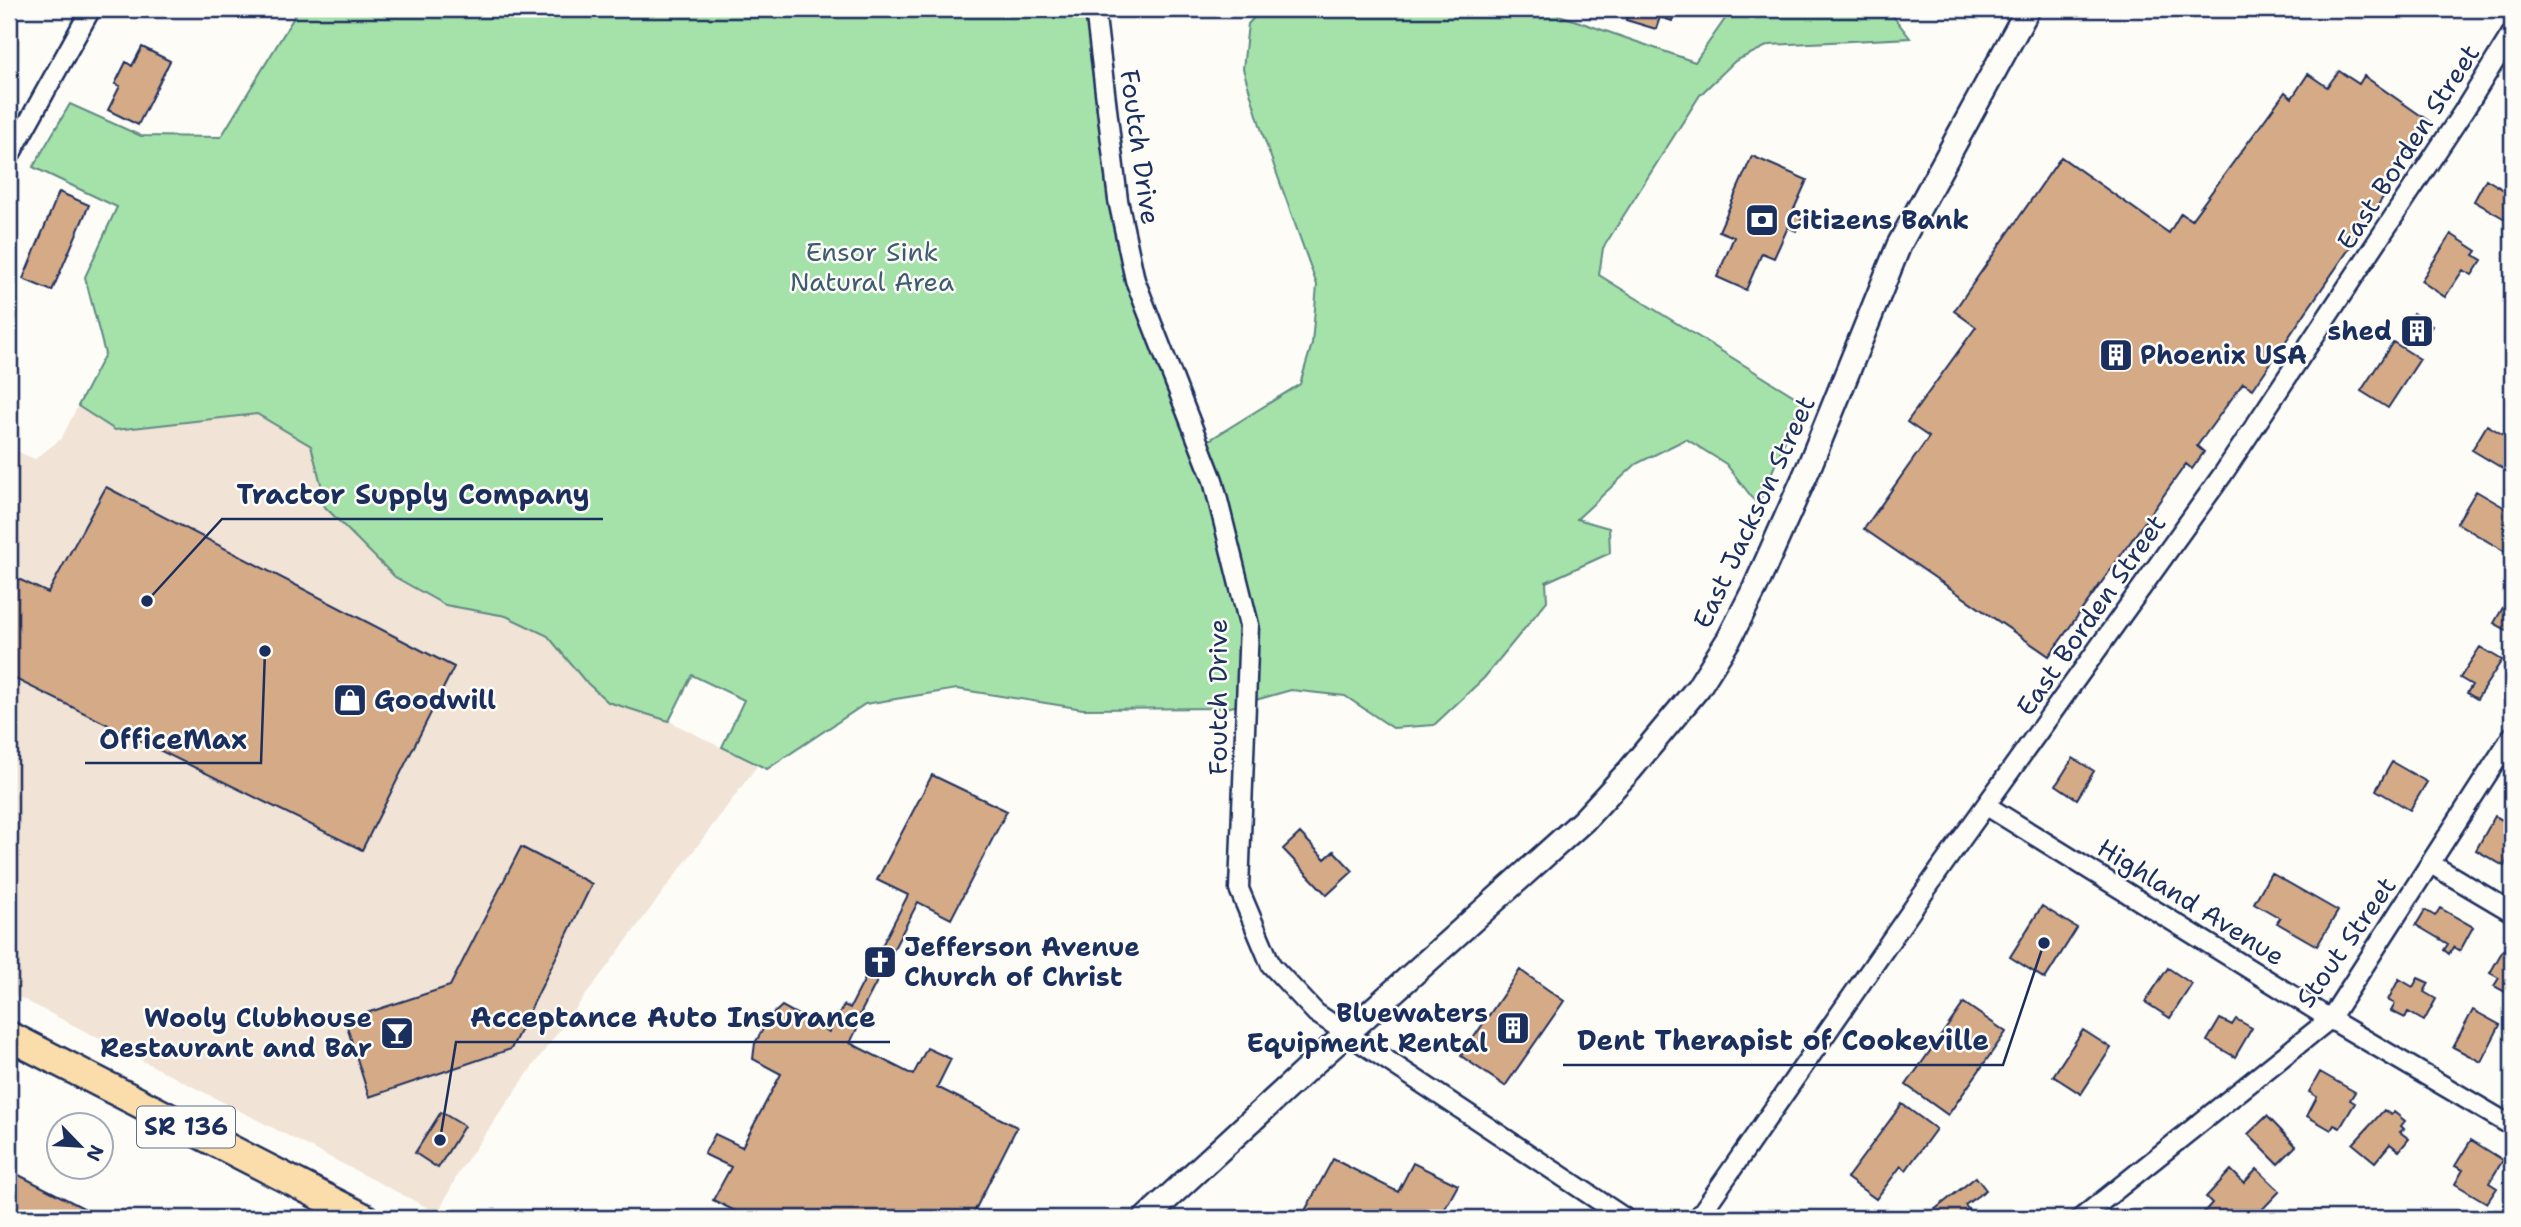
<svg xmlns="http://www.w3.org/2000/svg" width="2521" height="1227" font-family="'Shantell Sans',sans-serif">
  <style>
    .built { fill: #f1e3d5 }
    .green { fill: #a5e2a9; stroke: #608884; stroke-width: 2 }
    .building { fill: #d5aa87; stroke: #1b2f5e; stroke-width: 2 }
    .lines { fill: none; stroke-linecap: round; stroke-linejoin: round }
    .minor-casing { stroke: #1b2f5e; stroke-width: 23 }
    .tertiary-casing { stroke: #1b2f5e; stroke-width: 28 }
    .primary-casing { stroke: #1b2f5e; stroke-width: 33 }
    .minor { stroke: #fdfcf7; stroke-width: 18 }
    .tertiary { stroke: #fdfcf7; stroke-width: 23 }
    .primary { stroke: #fbddab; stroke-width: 28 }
    .labels { text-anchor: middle; stroke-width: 5; stroke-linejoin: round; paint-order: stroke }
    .shield { fill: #fdfcf7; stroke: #5f6c8c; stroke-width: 2 }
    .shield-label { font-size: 24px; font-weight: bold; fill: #1b2f5e }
    .street-label { font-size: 26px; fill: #1b2f5e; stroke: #fdfcf7 }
    .poi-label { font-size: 26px; font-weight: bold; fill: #1b2f5e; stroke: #fdfcf7; text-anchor: start }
    .park-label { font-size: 26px; fill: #3e5c71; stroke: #fdfcf7 }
    .leader { fill: none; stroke: #1b2f5e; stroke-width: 2.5 }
    .callout-dot { fill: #1b2f5e; stroke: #fdfcf7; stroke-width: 2.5 }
    .callout-label { font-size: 28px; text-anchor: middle; font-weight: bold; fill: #1b2f5e; stroke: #fdfcf7; stroke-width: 5; stroke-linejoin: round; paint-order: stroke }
  </style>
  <rect width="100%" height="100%" fill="#fdfcf7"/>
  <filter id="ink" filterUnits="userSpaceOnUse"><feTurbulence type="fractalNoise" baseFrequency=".0143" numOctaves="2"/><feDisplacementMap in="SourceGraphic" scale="14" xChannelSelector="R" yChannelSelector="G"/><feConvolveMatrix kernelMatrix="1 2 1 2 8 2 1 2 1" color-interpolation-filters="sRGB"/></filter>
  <g filter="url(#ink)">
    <!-- built -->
    <path class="built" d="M78,406l37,24 142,-16 54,32 10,38 2,21 122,100 61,11 42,20 36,44 24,22 61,19 88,45 -222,297 -75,107 -22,43 -429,-221v-544l26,11 26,-20z"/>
    <!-- green -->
    <path class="green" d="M299,9h802l34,271 63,161 13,-2 89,-55 12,-40 5,-59 -53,-147 -21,-69 5,-45 14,-15h280l153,53 37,-53h143l14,2 21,27 -141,7 -34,16 -35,34 -97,153 -4,27 203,126 -44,104 -32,-41 -40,-25 -50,25 -59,55 32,9 1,25 -64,29 1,19 -63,77 -50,47 -41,3 -48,-32 -54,-6 -64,18 -144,1 -126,-20 -92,15 -98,65 -45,-22 22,-47 -52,-25 -23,46 -61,-19 -24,-22 -36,-44 -42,-20 -61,-11 -50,-28 -72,-72 -2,-21 -10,-38 -54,-32 -142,16 -37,-24 27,-52 -20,-77 32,-70 -84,-40 37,-63 71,32 80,1z"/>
    <!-- building -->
    <path class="building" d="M1630,9h46l-4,12 -12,-4 -4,12 -30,-9z
      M142,47l28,14 -32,64 -30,-15 12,-24 -5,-2 11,-22 6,4z
      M2339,71l20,13 5,-8 66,46 -46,64 5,2 -29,45 -107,156 -10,-6 -46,63 7,6 -12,17 -6,-5 -137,192 -185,-127 65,-92 -22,-15 69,-95 -22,-16 107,-154 108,76 12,-20 10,7 94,-128 7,6 16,-24 19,13z
      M1752,156l55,24 -13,29 10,4 -8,18 -8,-4 -14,31 -12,-5 -16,37 -29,-13 17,-40 -15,-6z
      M2486,179l26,16v13l-7,11 -31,-18z
      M59,192l30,13 -37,86 -29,-12z
      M2451,234l26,17 -3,4 8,5 -10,15 -9,-5 -18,27 -24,-16z
      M2413,313l19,13 -12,19 -17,-10z
      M2393,342l27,17 -32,49 -27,-17z
      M2487,425l25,15v34l-40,-24z
      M106,487l348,180 -92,183 -353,-174v-99l1,-2 38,18z
      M2476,491l36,21v44l-55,-33z
      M2512,592v41l-18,-10z
      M2480,647l22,13 -25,39 -10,-6 5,-8 -12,-7z
      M2073,758l21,13 -17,28 -21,-14z
      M2392,762l35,20 -17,28 -34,-20z
      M932,775l75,36 -56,108 -33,-17 -58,112 3,2 -13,27 63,32 14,-27 24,11 -14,28 80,40 -46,91h-222l-36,-18 18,-33 -27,-13 11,-20 27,13 39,-73 -28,-15 2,-16 15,-26 12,-11 47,26 15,-27 6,3 58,-113 -31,-15z
      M2495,816l17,9v26l-8,15 -28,-16z
      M1300,833l25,26 9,-8 19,20 -26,24 -44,-46z
      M521,847l71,37 -81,165 -142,48 -24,-77 105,-34z
      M2271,873l67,38 -21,35 -40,-23 3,-5 -26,-15z
      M2042,906l35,22 -32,51 -35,-22z
      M2440,908l33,19 -13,24 -7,-4 -4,7 -5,-4 4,-6 -32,-19 9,-15 10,6z
      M2503,950l7,4 2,-4v37l-5,6 -13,-7 5,-8 -9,-5z
      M2168,968l24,16 -22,34 -25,-16z
      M1520,970l44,31 -59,85 -44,-30z
      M2418,978l11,5 -5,9 12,7 -12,22 -16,-9 -3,6 -14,-7 4,-7 -7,-4 11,-21 14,8z
      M1964,1003l42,29 -58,83 -42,-30z
      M2473,1010l27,15 -19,37 -28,-15z
      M2220,1019l12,6 4,-6 16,9 -17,29 -28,-16z
      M2083,1030l28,18 -30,46 -28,-18z
      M2320,1072l35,20 -5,8 5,3 -15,25 -6,-3 -3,5 -24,-14 10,-19 -8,-5z
      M1902,1104l34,25 -30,41 -5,-4 -25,33 -29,-21z
      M2384,1110l7,5 3,-3 11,9 -4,5 3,3 -4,3 9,7 -10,12 -9,-7 -15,18 -22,-18z
      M441,1112l23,14 -26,42 -23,-15z
      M2267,1116l29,30 -18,18 -30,-30z
      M2471,1140l32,20 -14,23 8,5 -10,15 -32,-19 8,-14 -8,-4z
      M1333,1159l65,33 15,-29 45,22 -16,29 8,4h-149z
      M2257,1169l23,22 -26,27h-44l-6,-6 8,-9 -6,-6 25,-27 13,13z
      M9,1170l94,48h-94z
      M1976,1177l10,13 -21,15 10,13h-51z"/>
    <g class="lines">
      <!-- minor casing -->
      <g class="minor-casing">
        <path id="minor" d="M1095,9l23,191 17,80 78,200 36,145 -10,264 32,76 45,48 309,205
          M9,157l82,-148
          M1987,806l343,213 182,107
          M2431,864l81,48
          M1698,1218l245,-353 280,-391 242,-365 47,-76
          M2081,1218l249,-199 182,-283"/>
      </g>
      <!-- tertiary casing -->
      <g class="tertiary-casing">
        <path id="tertiary" d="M1146,1218l158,-146 280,-252 46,-50 68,-82 31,-49 26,-51 54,-121 90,-222 129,-236"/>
      </g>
      <!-- primary casing -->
      <g class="primary-casing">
        <path id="primary" d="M9,1036l355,182"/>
      </g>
      <!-- minor -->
      <use href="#minor" class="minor"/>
      <!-- tertiary -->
      <use href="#tertiary" class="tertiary"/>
      <!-- primary -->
      <use href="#primary" class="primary"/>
    </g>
  </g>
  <!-- icons -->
  <defs>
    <g id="bank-square" transform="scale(1.75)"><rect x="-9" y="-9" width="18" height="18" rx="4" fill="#1b2f5e" stroke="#fdfcf7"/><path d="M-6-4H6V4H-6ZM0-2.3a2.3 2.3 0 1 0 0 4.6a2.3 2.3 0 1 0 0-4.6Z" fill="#fff"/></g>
    <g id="building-square" transform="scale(1.75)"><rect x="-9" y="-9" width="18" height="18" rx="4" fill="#1b2f5e" stroke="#fdfcf7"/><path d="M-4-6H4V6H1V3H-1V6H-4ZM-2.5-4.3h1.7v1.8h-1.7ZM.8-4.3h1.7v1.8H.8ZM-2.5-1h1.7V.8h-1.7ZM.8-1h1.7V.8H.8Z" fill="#fff"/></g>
    <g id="shop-square" transform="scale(1.75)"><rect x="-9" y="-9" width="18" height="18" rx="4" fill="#1b2f5e" stroke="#fdfcf7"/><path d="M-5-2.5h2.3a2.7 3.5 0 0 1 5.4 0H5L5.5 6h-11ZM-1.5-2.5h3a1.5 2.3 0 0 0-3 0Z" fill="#fff"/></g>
    <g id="church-square" transform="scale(1.75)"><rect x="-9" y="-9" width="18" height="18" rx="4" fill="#1b2f5e" stroke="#fdfcf7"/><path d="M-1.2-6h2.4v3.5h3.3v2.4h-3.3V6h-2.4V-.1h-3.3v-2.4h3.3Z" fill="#fff"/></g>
    <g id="bar-square" transform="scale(1.75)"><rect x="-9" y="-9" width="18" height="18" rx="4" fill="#1b2f5e" stroke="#fdfcf7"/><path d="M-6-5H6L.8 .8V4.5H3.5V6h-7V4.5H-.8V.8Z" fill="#fff"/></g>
  </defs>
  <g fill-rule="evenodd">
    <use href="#bank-square" x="1762" y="220"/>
    <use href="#building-square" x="2417" y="331"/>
    <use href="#building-square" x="2116" y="355"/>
    <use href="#shop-square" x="350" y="700"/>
    <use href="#church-square" x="880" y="962"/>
    <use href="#building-square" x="1513" y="1028"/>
    <use href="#bar-square" x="397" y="1033"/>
  </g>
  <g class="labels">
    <!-- shield labels -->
    <rect class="shield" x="137" y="1106.5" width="98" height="41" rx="5"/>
    <g class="shield-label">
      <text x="186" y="1135">SR 136</text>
    </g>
    <!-- street labels -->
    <g class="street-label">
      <text transform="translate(1140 147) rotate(82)" y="9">Foutch Drive</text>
      <text transform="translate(2408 147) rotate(-57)" y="9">East Borden Street</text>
      <text transform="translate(1754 512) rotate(-65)" y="9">East Jackson Street</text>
      <text transform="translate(2091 615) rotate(-55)" y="9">East Borden Street</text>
      <text transform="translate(1218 697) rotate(-90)" y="9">Foutch Drive</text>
      <text transform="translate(2191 902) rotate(32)" y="9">Highland Avenue</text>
      <text transform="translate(2346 942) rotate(-55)" y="9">Stout Street</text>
    </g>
    <!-- poi labels -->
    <g class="poi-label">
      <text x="1786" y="229">Citizens Bank</text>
      <text x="2392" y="340" text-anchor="end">shed</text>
      <text x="2140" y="364">Phoenix USA</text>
      <text x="374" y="709">Goodwill</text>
      <text x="904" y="956">Jefferson Avenue<tspan x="904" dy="30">Church of Christ</tspan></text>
      <text x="1488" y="1022" text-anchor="end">Bluewaters<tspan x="1488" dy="30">Equipment Rental</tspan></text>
      <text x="372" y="1027" text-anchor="end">Wooly Clubhouse<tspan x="372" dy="30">Restaurant and Bar</tspan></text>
    </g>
    <!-- park labels -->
    <g class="park-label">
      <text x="872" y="261">Ensor Sink<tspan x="872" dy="30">Natural Area</tspan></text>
    </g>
  </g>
  <!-- callouts -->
  <path class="leader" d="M147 601L222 519H603M265 651L261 763H85M440 1140L456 1042H890M2044 943L2003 1065H1563"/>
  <g class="callout-dot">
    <circle cx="147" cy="601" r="7"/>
    <circle cx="265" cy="651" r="7"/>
    <circle cx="440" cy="1140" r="7"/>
    <circle cx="2044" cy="943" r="7"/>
  </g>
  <g class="callout-label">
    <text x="413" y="504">Tractor Supply Company</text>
    <text x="173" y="749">OfficeMax</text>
    <text x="673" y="1027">Acceptance Auto Insurance</text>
    <text x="1783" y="1050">Dent Therapist of Cookeville</text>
  </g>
  <!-- margin -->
  <rect width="2521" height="1227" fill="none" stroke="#fdfcf7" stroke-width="35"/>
  <rect x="18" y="18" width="2486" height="1192" fill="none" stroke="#1b2f5e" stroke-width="2.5" filter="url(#ink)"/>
  <!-- north arrow -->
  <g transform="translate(80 1146) rotate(115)"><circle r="33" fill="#fdfcf7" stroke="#a3aaba" stroke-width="2"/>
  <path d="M0-5L12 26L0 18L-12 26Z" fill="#1b2f5e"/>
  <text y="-10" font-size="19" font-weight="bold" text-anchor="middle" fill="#1b2f5e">N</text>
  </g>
</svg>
